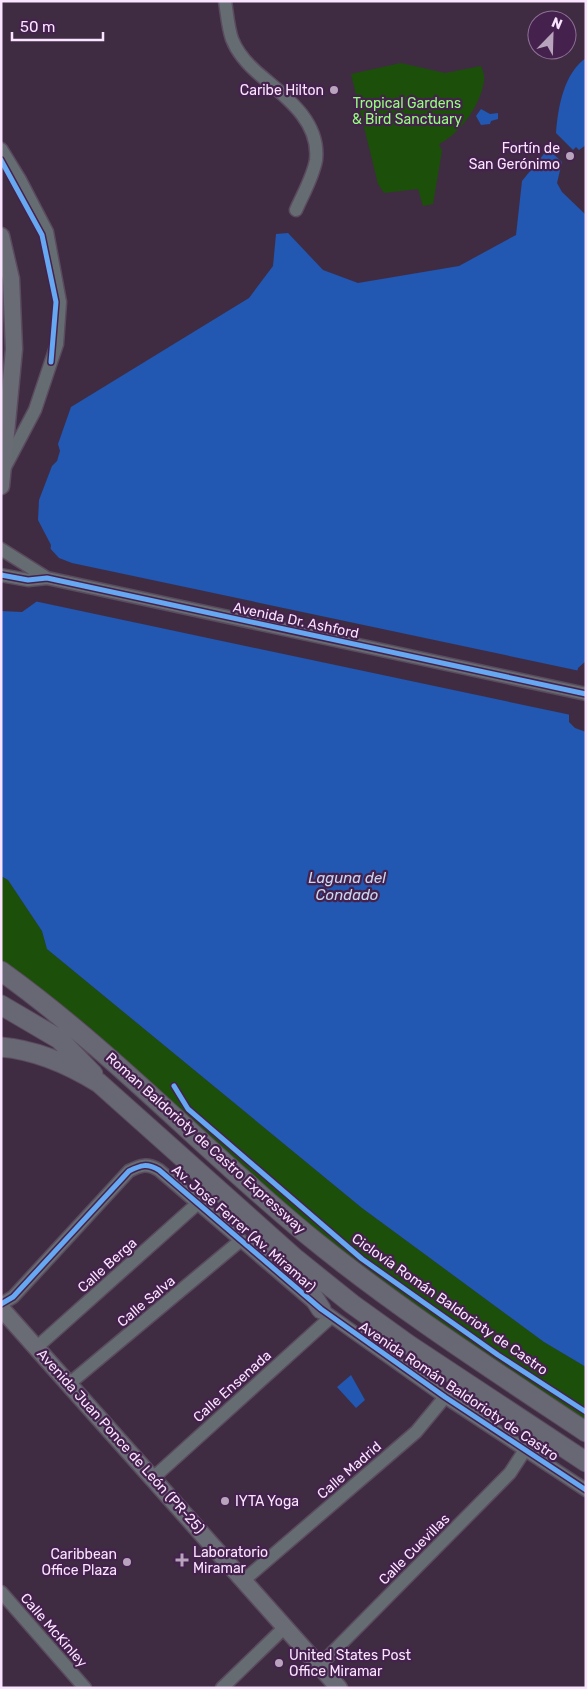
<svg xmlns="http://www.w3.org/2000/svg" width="587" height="1689" font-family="Rubik,sans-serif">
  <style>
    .green { fill: #1c4f0a }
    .water { fill: #2257b2 }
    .pier { fill: #3f2c43 }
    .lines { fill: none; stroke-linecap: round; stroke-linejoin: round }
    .minor-casing { stroke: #5b4b5f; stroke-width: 15 }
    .major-casing { stroke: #5b4b5f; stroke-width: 19 }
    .highway-casing { stroke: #5b4b5f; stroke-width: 21 }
    .minor { stroke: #666d72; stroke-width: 12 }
    .major { stroke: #6a6c75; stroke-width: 16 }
    .highway { stroke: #676873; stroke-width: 19 }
    .cycleway-casing { stroke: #45224d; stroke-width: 8 }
    .cycleway { stroke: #66a8f1; stroke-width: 5 }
    .poi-dot { fill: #b9a4bd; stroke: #45224d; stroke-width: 2 }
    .labels { text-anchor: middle; stroke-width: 4.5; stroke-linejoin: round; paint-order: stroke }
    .poi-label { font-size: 14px; fill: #fae4ff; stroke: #45224d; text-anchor: end }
    .park-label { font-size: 14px; fill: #93fe7b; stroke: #45224d }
    .street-label { font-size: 14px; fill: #fae4ff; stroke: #45224d }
    .water-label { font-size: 15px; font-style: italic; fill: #c8d8f1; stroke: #45224d }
  </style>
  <rect width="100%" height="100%" fill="#3f2c43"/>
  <!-- green -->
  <path class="green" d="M401,63l44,10 36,-7c2,5 4,10 3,15 -3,23 -24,53 -45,63l3,7 -9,53 -10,2 -5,-17 -34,4 -6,-9 -27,-110z
    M1,876l7,4 34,51 5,18 315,259 182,134 42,25v56l-215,-147 -62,-49 -223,-203 -85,-63z"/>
  <!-- water -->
  <path class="water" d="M586,58v87l-7,5 -3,-3 -3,3 -17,-17c2,-26 8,-60 30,-75z
    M481,109l9,5 8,-1v6l-7,2 -1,3 -9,1 -5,-9z
    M548,149l14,13 -5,21 5,9 24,23v446l-8,7 -9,44v10l6,6 11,4v635l-42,-25 -182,-134 -315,-259 -5,-18 -34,-51 -7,-4v-265l21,1 14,-10 5,-7 6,-17 4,-33 -13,-25 1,-20 13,-34 5,-5 3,-10 -2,-7 13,-37 178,-109 24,-32 3,-32 12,-1 35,37 35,13 101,-17 57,-31 6,-54z
    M351,1375l14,25 -9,8 -19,-21z"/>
  <!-- pier -->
  <path class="pier" d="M48,546l11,12 13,5 508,108 -9,44 -537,-114 10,-24z"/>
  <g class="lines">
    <!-- minor casing -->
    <g class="minor-casing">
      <path id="minor" d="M225,1c2,12 3,27 7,38 6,16 20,30 34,41 24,20 54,44 50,80 -3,17 -13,34 -20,50
        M1,149l19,31 27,52 13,70 -3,42 -22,66 -30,57
        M1,549l46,29
        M1,575l27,5 19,-2 539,116
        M1,1304l12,-7 116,-126c12,-6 18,-8 30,-1l162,139 124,88 141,93
        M37,1347l160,-143
        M70,1383l170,-142
        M153,1478l178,-161
        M244,1580l172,-148 29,-35
        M1,1592l84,96
        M319,1666l191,-193 15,-23
        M222,1688l63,-61"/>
    </g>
    <!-- major casing -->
    <g class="major-casing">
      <path id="major" d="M1,236l10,43 3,70 -13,137
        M1,1308l338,380"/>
    </g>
    <!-- highway casing -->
    <g class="highway-casing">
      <path id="highway" d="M1,971c110,79 200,176 304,262 89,73 185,135 281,199
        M1,1005l58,34 34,35
        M1,1047c35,3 69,18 98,36l197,176 56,45 57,41 177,117
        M275,1254l39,44 7,11"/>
    </g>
    <!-- minor -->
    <use href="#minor" class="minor"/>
    <!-- major -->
    <use href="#major" class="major"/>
    <!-- highway -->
    <use href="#highway" class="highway"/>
    <!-- cycleway casing -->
    <g class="cycleway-casing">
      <path id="cycleway" d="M1,160l41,75 14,67 -5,60
        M1,575l27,5 19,-2 539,116
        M174,1086l14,23 174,150 136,96 88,57
        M1,1304l12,-7 116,-126c12,-6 18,-8 30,-1l162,139 124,88 141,93"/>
    </g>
    <!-- cycleway -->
    <use href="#cycleway" class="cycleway"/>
  </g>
  <!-- markers -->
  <g class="poi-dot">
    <circle cx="334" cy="90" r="5"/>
    <circle cx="570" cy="156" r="5"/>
    <circle cx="225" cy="1501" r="5"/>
    <path d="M179.5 1552.5h5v5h5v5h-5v5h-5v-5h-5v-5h5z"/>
    <circle cx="127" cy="1562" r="5"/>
    <circle cx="279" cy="1663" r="5"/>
  </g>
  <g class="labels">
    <!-- poi labels -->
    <g class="poi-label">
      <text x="324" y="95">Caribe Hilton</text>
      <text x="560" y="153">Fortín de<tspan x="560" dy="16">San Gerónimo</tspan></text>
      <text x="235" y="1506" text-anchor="start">IYTA Yoga</text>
      <text x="193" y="1557" text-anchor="start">Laboratorio<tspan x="193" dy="16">Miramar</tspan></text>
      <text x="117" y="1559">Caribbean<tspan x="117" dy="16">Office Plaza</tspan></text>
      <text x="289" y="1660" text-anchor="start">United States Post<tspan x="289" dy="16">Office Miramar</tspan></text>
    </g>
    <!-- park labels -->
    <g class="park-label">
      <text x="407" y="108">Tropical Gardens<tspan x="407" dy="16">&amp; Bird Sanctuary</tspan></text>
    </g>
    <!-- street labels -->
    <g class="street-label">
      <text transform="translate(296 620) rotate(12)" y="5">Avenida Dr. Ashford</text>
      <text transform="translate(206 1143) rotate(42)" y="5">Roman Baldorioty de Castro Expressway</text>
      <text transform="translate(244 1228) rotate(41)" y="5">Av. José Ferrer (Av. Miramar)</text>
      <text transform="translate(107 1265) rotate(-42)" y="5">Calle Berga</text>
      <text transform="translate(146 1301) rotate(-40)" y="5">Calle Salva</text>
      <text transform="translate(450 1304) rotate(35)" y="5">Ciclovía Román Baldorioty de Castro</text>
      <text transform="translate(232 1386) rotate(-42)" y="5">Calle Ensenada</text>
      <text transform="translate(459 1391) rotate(34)" y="5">Avenida Román Baldorioty de Castro</text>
      <text transform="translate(121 1441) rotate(48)" y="5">Avenida Juan Ponce de León (PR-25)</text>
      <text transform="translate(349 1470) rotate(-41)" y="5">Calle Madrid</text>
      <text transform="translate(414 1549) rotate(-45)" y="5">Calle Cuevillas</text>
      <text transform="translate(54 1630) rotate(49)" y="5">Calle McKinley</text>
    </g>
    <!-- water labels -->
    <g class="water-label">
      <text x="347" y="883">Laguna del<tspan x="347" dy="17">Condado</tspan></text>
    </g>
  </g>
  <!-- border -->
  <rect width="587" height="1689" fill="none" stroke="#fae4ff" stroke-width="5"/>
  <!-- north arrow -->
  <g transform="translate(552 35) rotate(23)"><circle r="24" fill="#45224d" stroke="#8d7094"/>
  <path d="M0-4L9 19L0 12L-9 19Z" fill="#b9a4bd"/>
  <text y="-8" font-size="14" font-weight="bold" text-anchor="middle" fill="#fae4ff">N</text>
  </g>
  <!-- scale -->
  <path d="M12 32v8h91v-8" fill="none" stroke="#fae4ff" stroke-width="2.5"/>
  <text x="20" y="32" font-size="15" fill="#fae4ff" stroke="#45224d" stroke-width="4" paint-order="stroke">50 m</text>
</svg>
